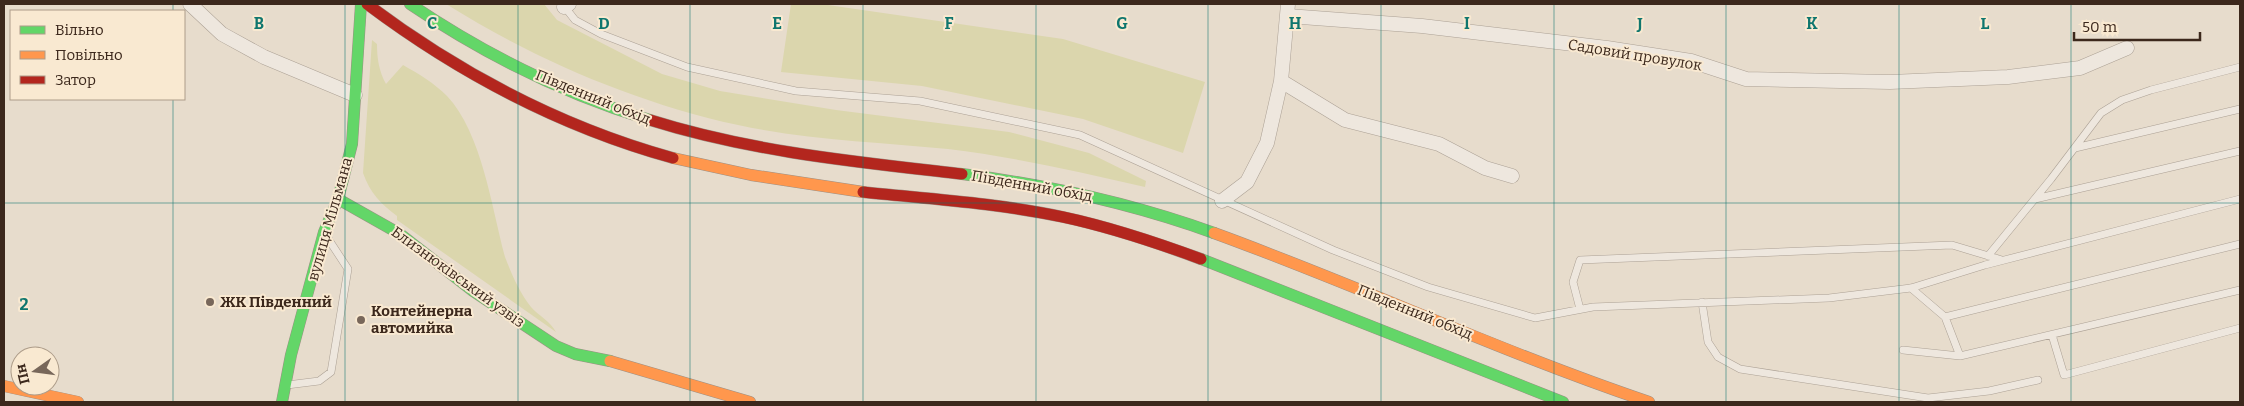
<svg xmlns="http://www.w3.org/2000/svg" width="2244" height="406" font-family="Bitter,serif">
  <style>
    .green { fill: #dbd6ad }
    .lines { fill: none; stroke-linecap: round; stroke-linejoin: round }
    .lane-casing { stroke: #aca195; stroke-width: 8 }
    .street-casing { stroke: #aca195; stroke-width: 15 }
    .fast-casing { stroke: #9c9085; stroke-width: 12 }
    .slow-casing { stroke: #9c9085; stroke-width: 12 }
    .jam-casing { stroke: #9c9085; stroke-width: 12 }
    .lane { stroke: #eee7de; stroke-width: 7 }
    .street { stroke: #eee7de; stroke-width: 14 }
    .fast { stroke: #63d668; stroke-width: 11 }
    .slow { stroke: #ff974d; stroke-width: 11 }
    .jam { stroke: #b3261e; stroke-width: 11 }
    .grid { fill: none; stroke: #0f766e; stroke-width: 1; stroke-opacity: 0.55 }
    .poi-dot { fill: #78675a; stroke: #f9e9d1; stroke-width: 2 }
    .labels { text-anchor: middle; stroke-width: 4; stroke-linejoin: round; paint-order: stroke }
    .street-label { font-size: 15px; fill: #3c281c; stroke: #f9e9d1 }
    .poi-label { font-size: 15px; font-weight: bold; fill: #3c281c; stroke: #f9e9d1; text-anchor: start }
    .grid-label { font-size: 16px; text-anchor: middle; font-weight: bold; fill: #0f766e; stroke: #f9e9d1; stroke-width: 4; stroke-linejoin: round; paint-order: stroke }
  </style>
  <rect width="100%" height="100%" fill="#e7dccc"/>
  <!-- green -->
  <path class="green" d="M446,4h98l13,16 105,54 58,17 116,19 173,22 80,21 57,28 -1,6c-65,-15 -131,-30 -197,-38 -70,-7 -141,-9 -210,-24 -104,-23 -202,-65 -292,-121z
    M791,4h30l242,35 142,43 -22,71 -100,-34 -161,-33 -141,-14z
    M372,40l5,4c0,15 2,27 9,40l17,-19c16,9 31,18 44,31 35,37 45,113 58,161 7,18 14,35 26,50 7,8 20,15 25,25l-159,-112v-4c-16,-12 -27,-23 -34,-43z"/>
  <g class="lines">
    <!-- lane casing -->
    <g class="lane-casing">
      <path id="lane" d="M564,6l11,14 26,14 86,33 109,24 124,10 160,34 253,115 95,37 107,31 58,-11 236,-9 82,-10 74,-23 255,-66
        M2075,148l165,-39
        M2035,199l205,-48
        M1988,256l63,-77 50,-66 21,-13 29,-10 89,-23
        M1911,288l34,29 295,-73
        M1702,302l6,40 10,15 22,12 188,29 61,-7 49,-11
        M1580,309l-7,-27 7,-22 372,-15 50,15
        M1945,317l15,39 280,-66
        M2052,335l12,40 176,-47
        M1903,350l57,6
        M287,385l32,-4 12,-9 17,-103 -21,-32"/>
    </g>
    <!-- street casing -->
    <g class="street-casing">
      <path id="street" d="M190,4l32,30 42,23 91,38
        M564,7l5,-3
        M1288,16l134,10 185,22 84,13 55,18 144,3 118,-5 72,-9 47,-20
        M1281,81l64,39 94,24 46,24 27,8
        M1222,201l25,-19 20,-39 14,-62 7,-77"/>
    </g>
    <!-- fast casing -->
    <g class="fast-casing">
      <path id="fast" d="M410,4c74,50 154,90 240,116
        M962,174c87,11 169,29 252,59
        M338,199l62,35 73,57 83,55 19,8 35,7
        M1201,259l362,143
        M282,402l9,-47 33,-123 14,-33 14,-55 9,-140"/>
    </g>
    <!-- slow casing -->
    <g class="slow-casing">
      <path id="slow" d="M673,158l78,17 112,17
        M1214,233c146,53 287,119 435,169
        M610,361l140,41
        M4,386l74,16"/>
    </g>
    <!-- jam casing -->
    <g class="jam-casing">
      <path id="jam" d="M367,4c92,69 194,123 306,154
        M650,120c102,32 207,42 312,54
        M863,192c67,7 134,11 200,25 47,10 92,25 138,42"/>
    </g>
    <!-- lane -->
    <use href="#lane" class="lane"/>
    <!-- street -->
    <use href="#street" class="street"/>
    <!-- fast -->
    <use href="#fast" class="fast"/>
    <!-- slow -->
    <use href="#slow" class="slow"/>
    <!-- jam -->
    <use href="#jam" class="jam"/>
  </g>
  <!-- grid -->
  <path class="grid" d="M173,4v7M345,4v398M518,4v398M690,4v398M863,4v398M1036,4v398M1208,4v398M1381,4v398M1554,4v398M1726,4v398M1899,4v398M2071,4v398M173,99v303M4,203h2236"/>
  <!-- markers -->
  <g class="poi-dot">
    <circle cx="210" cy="302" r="5"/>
    <circle cx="361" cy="320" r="5"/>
  </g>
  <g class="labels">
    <!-- street labels -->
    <g class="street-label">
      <text transform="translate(1635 55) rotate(9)" y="5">Садовий провулок</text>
      <text transform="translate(593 97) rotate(22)" y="5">Південний обхід</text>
      <text transform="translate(1032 186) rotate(10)" y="5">Південний обхід</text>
      <text transform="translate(330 219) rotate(-74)" y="5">вулиця Мільмана</text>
      <text transform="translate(458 277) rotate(36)" y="5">Близнюківський узвіз</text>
      <text transform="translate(1415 312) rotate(22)" y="5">Південний обхід</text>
    </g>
    <!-- poi labels -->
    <g class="poi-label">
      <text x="220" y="307">ЖК Південний</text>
      <text x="371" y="316">Контейнерна<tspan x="371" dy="17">автомийка</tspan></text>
    </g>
  </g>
  <g class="grid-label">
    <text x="259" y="29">B</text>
    <text x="432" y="29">C</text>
    <text x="604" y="29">D</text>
    <text x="777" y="29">E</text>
    <text x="949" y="29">F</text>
    <text x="1122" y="29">G</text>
    <text x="1295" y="29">H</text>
    <text x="1467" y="29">I</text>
    <text x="1640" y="29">J</text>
    <text x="1812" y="29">K</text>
    <text x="1985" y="29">L</text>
    <text x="24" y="310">2</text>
  </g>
  <!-- border -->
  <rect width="2244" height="406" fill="none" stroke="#3c281c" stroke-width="10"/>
  <!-- legend -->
  <rect x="10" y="10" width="175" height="90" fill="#f9e9d1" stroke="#ad9c89"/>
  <rect x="20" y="26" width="25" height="8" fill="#63d668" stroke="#ad9c89"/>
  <text x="55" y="35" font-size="15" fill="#3c281c">Вільно</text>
  <rect x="20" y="51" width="25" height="8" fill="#ff974d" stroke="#ad9c89"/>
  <text x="55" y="60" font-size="15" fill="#3c281c">Повільно</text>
  <rect x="20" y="76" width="25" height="8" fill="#b3261e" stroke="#ad9c89"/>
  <text x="55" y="85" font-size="15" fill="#3c281c">Затор</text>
  <!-- north arrow -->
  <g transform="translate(35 371) rotate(256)"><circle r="24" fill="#f9e9d1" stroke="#ad9c89"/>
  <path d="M0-4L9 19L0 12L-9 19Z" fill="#78675a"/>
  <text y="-8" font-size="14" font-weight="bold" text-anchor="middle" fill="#3c281c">Пн</text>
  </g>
  <!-- scale -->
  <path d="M2074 32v8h126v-8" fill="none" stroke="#3c281c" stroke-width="2.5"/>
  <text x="2082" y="32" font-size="15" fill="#3c281c" stroke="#f9e9d1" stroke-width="4" paint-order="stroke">50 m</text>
</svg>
